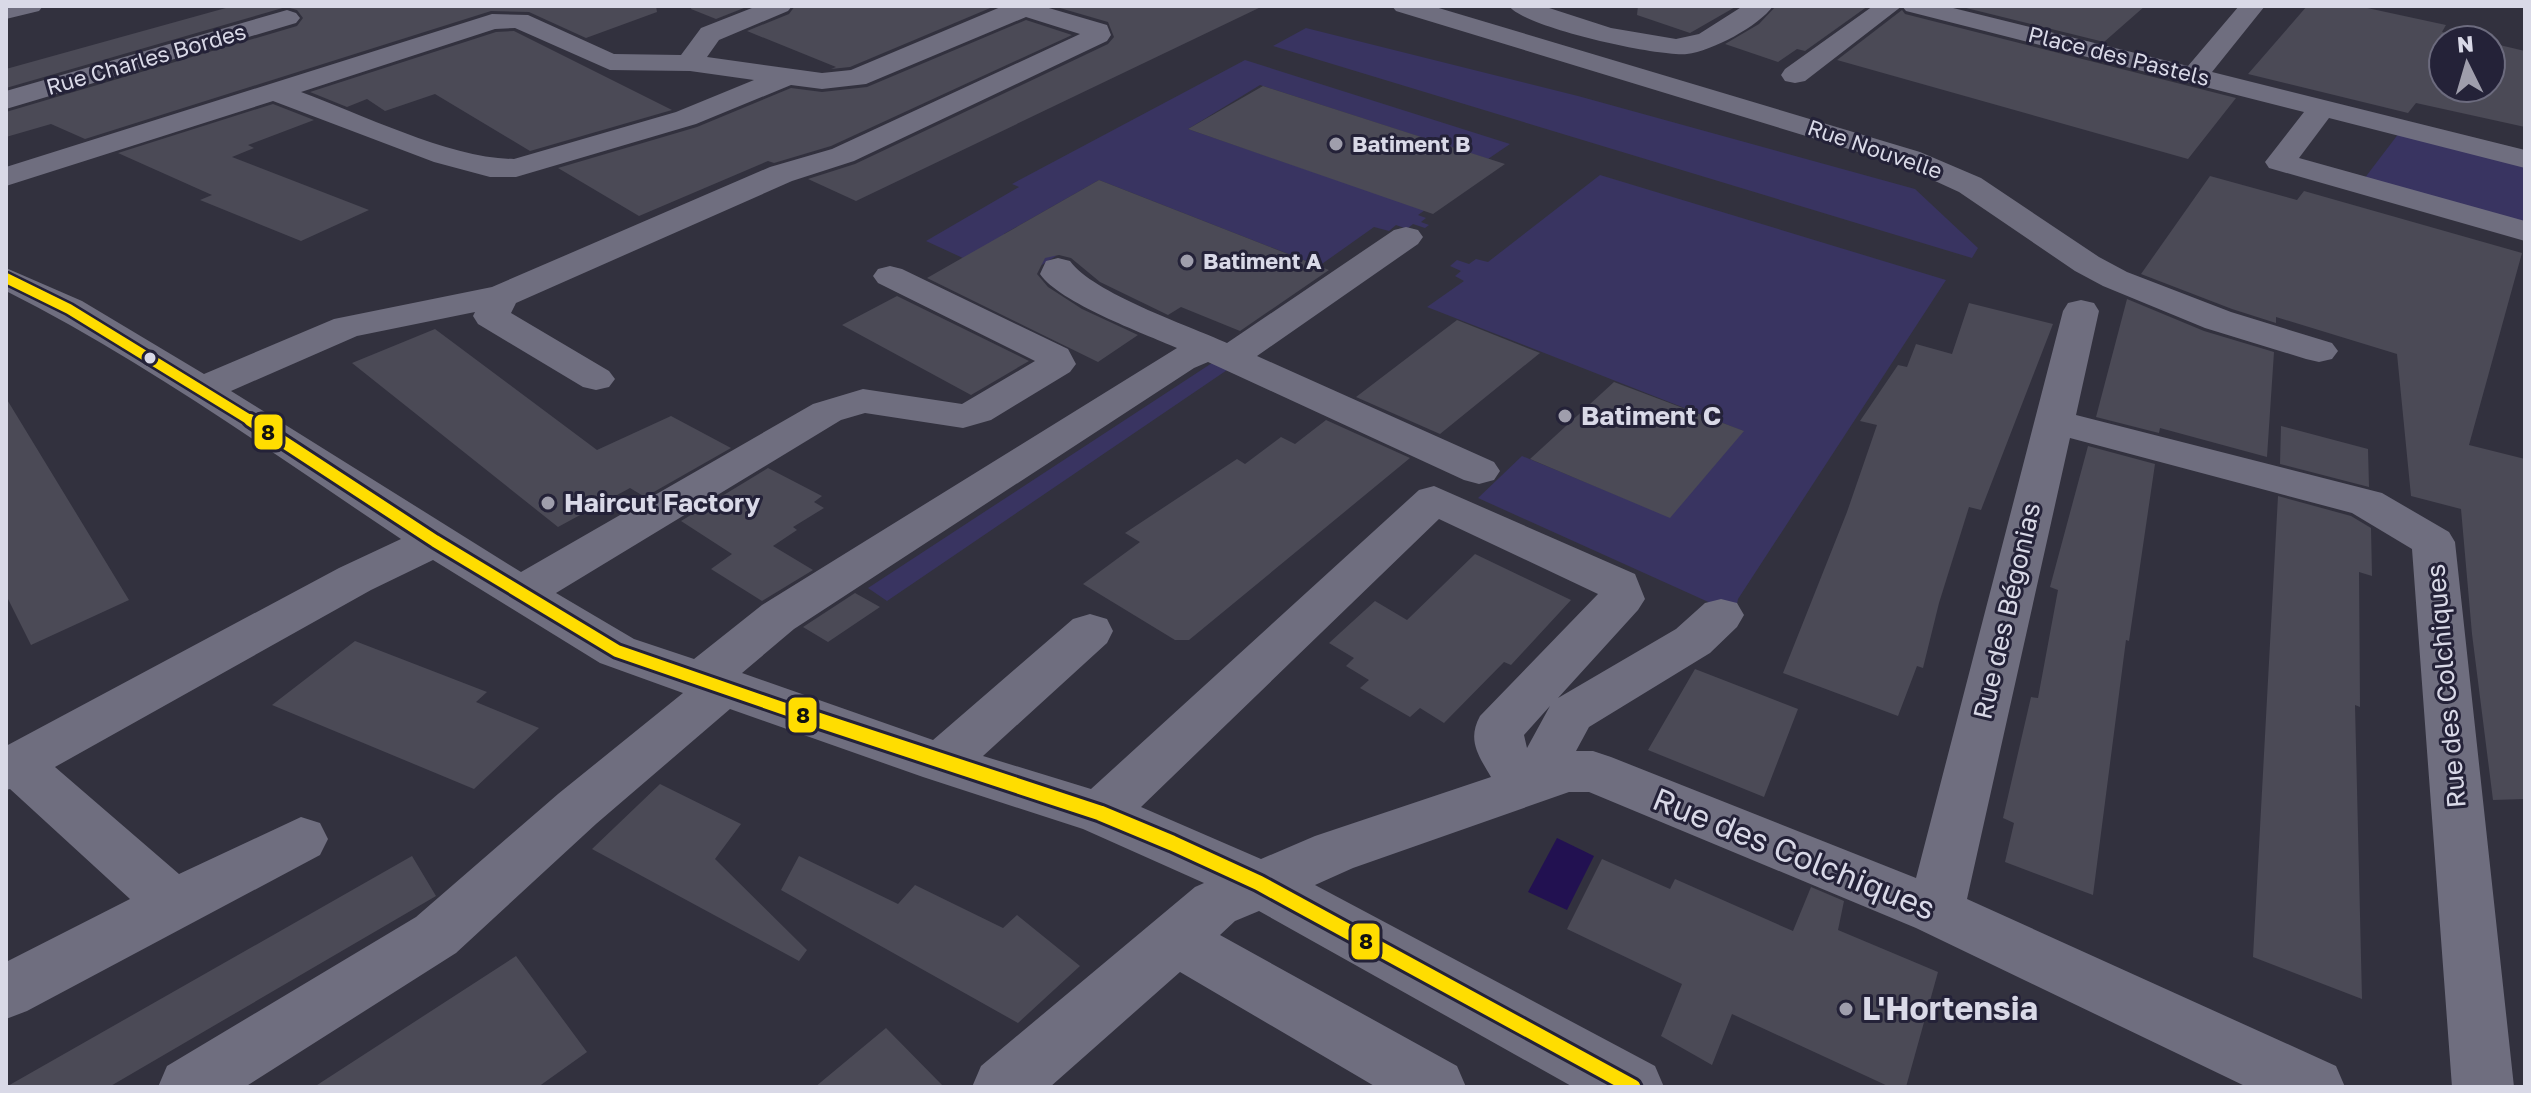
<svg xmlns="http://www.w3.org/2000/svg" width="2531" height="1093" font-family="'Golos Text',sans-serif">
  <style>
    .green { fill: #393461 }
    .water { fill: #221151 }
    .building { fill: #4b4a56 }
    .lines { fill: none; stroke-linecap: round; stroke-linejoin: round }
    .minor { fill: #6f6e7f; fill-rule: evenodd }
    .bus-1-far2-casing { stroke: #242238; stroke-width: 15 }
    .bus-1-far1-casing { stroke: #242238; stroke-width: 18 }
    .bus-1-casing { stroke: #242238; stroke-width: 21 }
    .bus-1-far2 { stroke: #fd0; stroke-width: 10 }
    .bus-1-far1 { stroke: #fd0; stroke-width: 12 }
    .bus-1 { stroke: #fd0; stroke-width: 15 }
    .poi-dot { fill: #9f9eac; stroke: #242238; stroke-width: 3 }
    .bus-dot { fill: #d9d9e7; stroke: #242238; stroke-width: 3 }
    .labels { text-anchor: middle; stroke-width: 6; stroke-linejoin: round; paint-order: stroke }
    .far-street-label { font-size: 22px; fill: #d9d9e7; stroke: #242238 }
    .far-poi-label { font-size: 22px; font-weight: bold; fill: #d9d9e7; stroke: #242238; text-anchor: start }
    .poi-label { font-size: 26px; font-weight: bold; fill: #d9d9e7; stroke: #242238; text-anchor: start }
    .street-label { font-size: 26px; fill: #d9d9e7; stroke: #242238 }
    .near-street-label { font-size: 32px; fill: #d9d9e7; stroke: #242238 }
    .near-poi-label { font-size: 32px; font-weight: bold; fill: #d9d9e7; stroke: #242238; text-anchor: start }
    .line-badge { stroke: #242238; stroke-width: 3 }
    .pale-badge-label { font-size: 22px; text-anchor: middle; font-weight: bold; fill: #111 }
  </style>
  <rect width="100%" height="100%" fill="#32313e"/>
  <!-- green -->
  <path class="green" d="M1306,28l272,68 337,93 63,59 -6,10 -699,-212z
    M1245,60l265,84 -22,15 -228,-74 -72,44 237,81 -7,5 8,3 -5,4 8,3 -4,3 -12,-4 -6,5 -11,-4 -7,6 -15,-4 -55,39 -220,-86 -95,54 52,22 -41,26 -89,-41 93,-54 -7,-3z
    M2399,133l126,32v58l-161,-44z
    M1600,175l346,105 -208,319 -3,15 -257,-116 44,-42 148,61 73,-86 -316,-124 37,-26 -9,-5 6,-5 -11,-5 7,-6 12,4 7,-5 12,3z
    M1212,363l18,5 -343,233 -19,-13z"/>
  <!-- water -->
  <path class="water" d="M1557,838l37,18 -27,54 -39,-18z"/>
  <!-- building -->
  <path class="building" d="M233,6h423l1,6 -71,26 -57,-26 -38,-1 -406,128 -34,-15 -45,13v-25l291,-86 6,-8 -6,-8 -11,-3 -280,81v-19z
    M692,6h57l-33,13 -25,-10z
    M795,6h200l-145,61 -19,2 5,-2 -89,-36 42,-17z
    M1053,6h210l-407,195 -48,-22 47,-15 253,-120 6,-7 -6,-15z
    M1638,6h99l-47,27 -53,-18z
    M1776,6h92l-63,45 -8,-2 -19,13 -53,-18 34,-20z
    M1958,6h187l-41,36z
    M2307,6h51l88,19 -4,7 34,8h-33v48h48v-45l34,8v76l-109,-24 -8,10 -160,-39z
    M1902,10l3,4 331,84 -48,61 -351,-99z
    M1026,20l46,15 -241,111 -57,17 -6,-2 -129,55 -81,-48 139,-41 94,-39 31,4 45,-5z
    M514,31l158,79 -142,41 -95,-57 -50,17 -18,-12 -20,8 -37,-15 186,-60z
    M1263,86l242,78 -72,50 -245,-85z
    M273,104l41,16 -66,25 6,3 -22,9 137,53 -68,31 -101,-41 12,-5 -94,-42z
    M2210,176l87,24 7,-9 218,62 -53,192 56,14v340l-32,1 -21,-166 -11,-125 -50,-13 -14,-142 -121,-37v6l-44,-14 -91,-35z
    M1099,180l230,90 -89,61 -59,-24 -13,8 -68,-33 -29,-24 -12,-3 -14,3 -8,16 11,13 34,22 56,26 -40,27 -171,-84z
    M897,296l132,65 -58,34 -129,-70z
    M2127,299l77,32 70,21 -7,105 -107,-29 -1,5 -63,-16z
    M1969,303l84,21 -72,186 -12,-3 -30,96 -16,65 -6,-2 -19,50 -115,-43 64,-161 30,-87 -17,-4 38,-56 9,2 9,-23 36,10z
    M1457,320l83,33 -100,81 -84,-37z
    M435,329l162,121 74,-34 60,32 -86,49 -15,-9 -72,39 -206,-164z
    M1614,382l130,49 -74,87 -140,-59z
    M6,398l123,202 -98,45 -25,-50z
    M1326,420l84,38 -221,182h-14l-92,-56 57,-42 -15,-9 112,-74 8,5 36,-27 14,7z
    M2281,426l87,23 1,38 -89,-23z
    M2088,446l67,18 -26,177 -3,-1 -33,255 -88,-33 9,-39 -11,-5 28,-121 7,1 20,-108 -8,-3z
    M768,468l54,28 -8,6 10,6 -31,19 4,3 -24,16 40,24 -51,31 -51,-32 21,-15 -51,-33z
    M2278,496l73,20 20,12 1,48 -13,-4 1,135 -5,-2 7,294 -109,-42z
    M1475,554l96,46 -60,65 -7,-3 -60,61 -24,-15 -10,9 -50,-29 9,-8 -23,-14 8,-8 -25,-15 46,-42 32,19z
    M855,593l25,14 -52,35 -25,-15z
    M355,641l132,51 -11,10 63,26 -65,61 -202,-84z
    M1695,669l103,40 -34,88 -116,-47z
    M660,784l81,40 -26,35 92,91 -8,11 -207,-112z
    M412,856l24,40 -327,191h-103z
    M799,856l99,48 17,-19 88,43 14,-13 63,51 -62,57 -237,-133z
    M1602,859l68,30 5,-10 118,52 18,-44 33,14 -6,29 100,42 -32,115h-16l-158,-73 -20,51 -51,-29 21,-52 -115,-55z
    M516,956l71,96 -49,35h-224z
    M886,1028l58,59h-129z"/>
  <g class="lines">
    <!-- minor -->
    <path class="minor" d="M6,6h37l-4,5 -33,8z
      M757,6h35l-4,5 -69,29 -12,17 115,16 29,-3 152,-64h39l65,19 4,10 -4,6 -253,120 -62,20 -276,122 -5,10 98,58 6,8 -6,8 -13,3 -13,-3 -105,-63 -5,-8 2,-4 -118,24 -126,55 290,181 292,-168 50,-15 99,15 73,-43 -157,-78 -5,-7 5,-7 12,-3 12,3 166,80 8,15 -6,8 -79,48 -28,8 -98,-15 -24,7 -285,173 78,46 60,20 68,-54 415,-257c-34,-15 -117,-45 -137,-74l6,-13 12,-3 12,3c23,32 117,64 157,82l167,-113 12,-3 12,3 5,7 -5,7 -161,112 237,106 6,9 -6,9 -15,4 -15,-4 -256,-118 -14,6 -400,261 -52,44 191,67 140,-121 17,-5 17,5 6,12 -6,12 -124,113 108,33 328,-299 15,-4 201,88 10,25 -7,11 -80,88 118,-69 29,-26 16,-4 16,4 7,12 -7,12 -27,26 -121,74 -13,24h17l18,6 305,121 147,-567 5,-8 13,-3 13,3 5,8 -23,104 306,78 67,39 6,10 59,545h-62l-40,-538 -60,-36 -282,-75 -103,461 369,167 9,21h-98l-331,-159 -327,-136h-20l-216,76 -38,17 340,181 9,21h-91l-314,-176 -24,10 -15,14 237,131 9,21h-90l-196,-115 -130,115h-78l9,-21 214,-179 9,-4 -121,-54 -160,-52 -193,-68 -134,115 -140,129 -211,134h-87l9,-21 249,-149 142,-123 125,-101 -83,-30 -167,-103 -62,30 -316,177 124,107 122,-57 19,6 8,16 -8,16 -293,156 -21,8v-57l124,-63 -120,-110 -4,1v-44l333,-178 62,-29c-129,-86 -256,-178 -395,-248v-23l76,33 122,73 130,-55 158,-32 278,-120 62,-18 248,-115 -54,-17 -160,67 -44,5 -31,-4 -95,39 -180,53h-26l-56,-15 -161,-61 -267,85v-19l486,-153 36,1 86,39 67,1 20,-27zM515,28l95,42 80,1 64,9 -78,32 -162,47c-62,0 -153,-45 -213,-67l194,-63zM1439,519l159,75 -118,122c-13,24 -2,39 11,61l-176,59 -54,23 -120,-52zM1550,706l-23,42 -3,-13z
      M1392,6h40l488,146 61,26 118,79 28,15 104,40 101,31 6,8 -6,8 -13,3 -13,-3 -101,-31 -102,-42 -28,-15 -116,-79 -61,-28 -502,-153z
      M1509,6h34l68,22 65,11 23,-5 44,-28h30c-14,20 -61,45 -86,48 -28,3 -162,-26 -178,-48z
      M1873,6h29l-97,75 -10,2 -10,-2 -4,-6 4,-6z
      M1902,6h43l243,60 51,-60h26l-53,66 313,78v18l-196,-50 -30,40 226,63v20l-256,-73 -4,-6 39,-50 -398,-101z
      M287,10l9,3 4,5 -4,5 -290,86v-18z"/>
    <!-- bus-1-far2 casing -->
    <g class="bus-1-far2-casing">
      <path id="bus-1-far2" d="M6,278l63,31 184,113"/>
    </g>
    <!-- bus-1-far1 casing -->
    <g class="bus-1-far1-casing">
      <path id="bus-1-far1" d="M250,420l185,121 182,110 197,68"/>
    </g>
    <!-- bus-1 casing -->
    <g class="bus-1-casing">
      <path id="bus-1" d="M809,717l291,96 72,30 87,40 374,204"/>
    </g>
    <!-- bus-1-far2 -->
    <use href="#bus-1-far2" class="bus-1-far2"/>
    <!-- bus-1-far1 -->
    <use href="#bus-1-far1" class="bus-1-far1"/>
    <!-- bus-1 -->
    <use href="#bus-1" class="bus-1"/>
  </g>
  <!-- markers -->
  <g class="poi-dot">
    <circle cx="1336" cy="144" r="8"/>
    <circle cx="1187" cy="261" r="8"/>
    <circle cx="1565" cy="416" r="8"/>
    <circle cx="548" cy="503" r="8"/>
    <circle cx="1846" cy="1009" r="8"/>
  </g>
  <circle class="bus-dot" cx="150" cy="358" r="7"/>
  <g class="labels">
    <!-- far-street labels -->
    <g class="far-street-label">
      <text transform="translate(2119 56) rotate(14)" y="8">Place des Pastels</text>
      <text transform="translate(146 59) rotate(-16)" y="8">Rue Charles Bordes</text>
      <text transform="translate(1875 149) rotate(19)" y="8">Rue Nouvelle</text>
    </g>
    <!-- far-poi labels -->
    <g class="far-poi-label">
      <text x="1352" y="152">Batiment B</text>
      <text x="1203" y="269">Batiment A</text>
    </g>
    <!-- poi labels -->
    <g class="poi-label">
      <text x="1581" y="425">Batiment C</text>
      <text x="564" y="512">Haircut Factory</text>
    </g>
    <!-- street labels -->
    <g class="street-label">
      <text transform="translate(2007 611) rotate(-77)" y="9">Rue des Bégonias</text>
      <text transform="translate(2446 686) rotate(-95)" y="9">Rue des Colchiques</text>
    </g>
    <!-- near-street labels -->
    <g class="near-street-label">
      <text transform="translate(1794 854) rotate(22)" y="11">Rue des Colchiques</text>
    </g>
    <!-- near-poi labels -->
    <g class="near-poi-label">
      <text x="1862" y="1020">L'Hortensia</text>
    </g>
  </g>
  <g class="line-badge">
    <rect x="253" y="413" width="31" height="38" rx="8" fill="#fd0"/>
    <rect x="787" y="696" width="31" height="38" rx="8" fill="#fd0"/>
    <rect x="1350" y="922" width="31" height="39" rx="8" fill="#fd0"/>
  </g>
  <g class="pale-badge-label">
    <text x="268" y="440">8</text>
    <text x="803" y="723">8</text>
    <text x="1366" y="949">8</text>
  </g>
  <!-- border -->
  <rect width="2531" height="1093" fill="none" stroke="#d9d9e7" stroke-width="16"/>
  <!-- north arrow -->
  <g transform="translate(2467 64) rotate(355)"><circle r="38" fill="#242238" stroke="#6c6b7e" stroke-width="2"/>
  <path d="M0-6L14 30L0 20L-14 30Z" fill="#9f9eac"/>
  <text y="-12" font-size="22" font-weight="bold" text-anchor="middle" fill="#d9d9e7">N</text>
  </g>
</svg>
